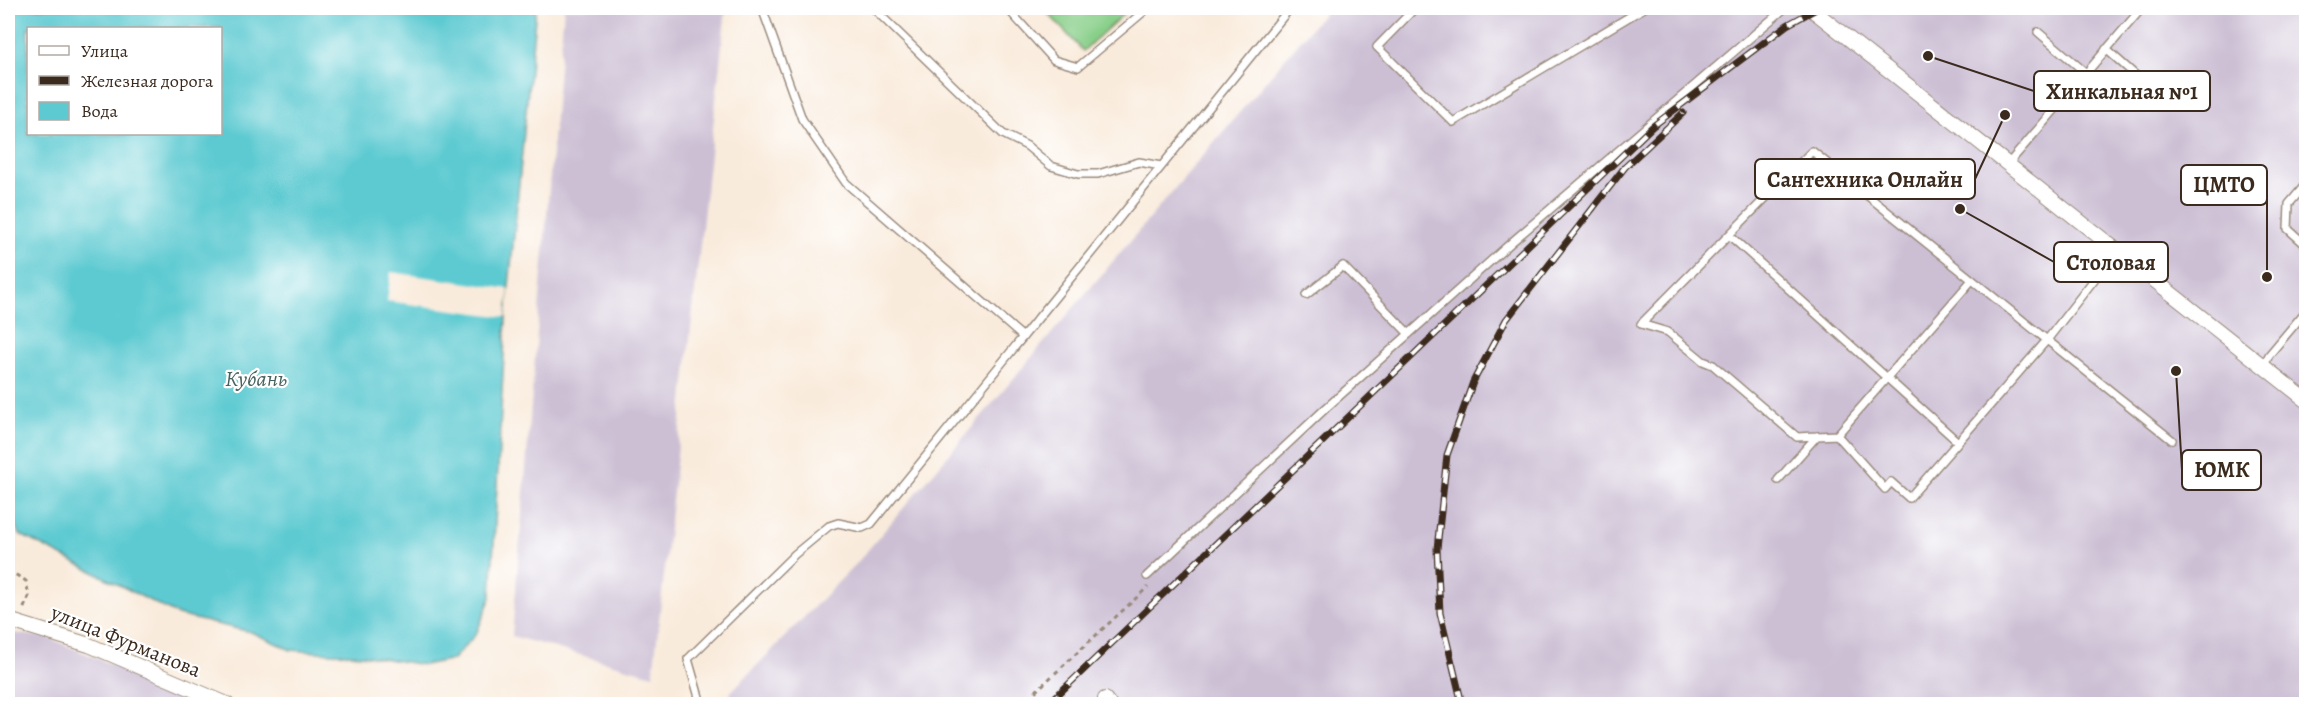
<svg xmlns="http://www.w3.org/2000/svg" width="2314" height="712" font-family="Alegreya,serif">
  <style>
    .industrial { fill: #ccbfd4 }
    .green { fill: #88cf89; stroke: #627c54; stroke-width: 1.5 }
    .water { fill: #5dcad1; stroke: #4c7a78; stroke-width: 1.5; fill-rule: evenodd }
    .pier { fill: #f9ebdb }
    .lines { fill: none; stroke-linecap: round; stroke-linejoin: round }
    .lane-casing { stroke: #9a8a7c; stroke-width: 10 }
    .street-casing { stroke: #9a8a7c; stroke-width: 16 }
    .path { stroke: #9a8a7c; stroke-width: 3; stroke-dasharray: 4.5 4.5; stroke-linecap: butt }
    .lane { stroke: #fff; stroke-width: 7 }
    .street { stroke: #fff; stroke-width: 14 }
    .rail-casing { stroke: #3b2a1e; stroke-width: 7 }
    .rail { stroke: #fff; stroke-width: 4.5; stroke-dasharray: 14; stroke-linecap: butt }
    .labels { text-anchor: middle; stroke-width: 4.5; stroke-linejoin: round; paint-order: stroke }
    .street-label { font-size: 21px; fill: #3b2a1e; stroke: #fff }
    .water-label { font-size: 22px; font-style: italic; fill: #47625d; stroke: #fff }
    .leader { fill: none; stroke: #3b2a1e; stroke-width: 2 }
    .callout-dot { fill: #3b2a1e; stroke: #fff; stroke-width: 2 }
    .callout { fill: #fff; stroke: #3b2a1e; stroke-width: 2 }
    .callout-label { font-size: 22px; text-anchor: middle; font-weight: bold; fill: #3b2a1e }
  </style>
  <rect width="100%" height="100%" fill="#fff"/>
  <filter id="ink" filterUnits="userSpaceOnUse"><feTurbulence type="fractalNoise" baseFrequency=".0167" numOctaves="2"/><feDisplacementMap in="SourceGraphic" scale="12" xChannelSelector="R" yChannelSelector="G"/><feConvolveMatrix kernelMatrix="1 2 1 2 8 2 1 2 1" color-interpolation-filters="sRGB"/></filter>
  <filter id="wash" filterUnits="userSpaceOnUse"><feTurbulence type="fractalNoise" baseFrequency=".008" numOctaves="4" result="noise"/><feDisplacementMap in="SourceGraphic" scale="24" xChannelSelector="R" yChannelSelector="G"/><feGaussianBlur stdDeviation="1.35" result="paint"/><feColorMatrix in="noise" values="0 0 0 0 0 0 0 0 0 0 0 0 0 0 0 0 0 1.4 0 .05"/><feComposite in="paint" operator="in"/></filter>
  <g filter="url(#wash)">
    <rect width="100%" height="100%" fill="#f9ebdb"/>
    <!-- industrial -->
    <path class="industrial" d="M564,8h162l-73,667 -141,-39z
      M1328,8h978v696h-1573l-3,-11 126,-129z
      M8,632l41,6 157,66h-198z"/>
    <!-- green -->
    <path class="green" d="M1050,8h80l-47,43 -37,-40z"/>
    <!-- water -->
    <path class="water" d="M8,8h528l-30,309 -15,280 -15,37 -23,25 -29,6 -62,-10 -71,-5 -40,-18 -73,-17 -159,-81 -11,-29zM28,28h192v106h-192z"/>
    <!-- pier -->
    <path class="pier" d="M391,272l118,17 -3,28 -119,-16z"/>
  </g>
  <g filter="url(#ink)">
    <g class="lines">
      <!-- lane casing -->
      <g class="lane-casing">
        <path id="lane" d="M762,8l40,111 44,64 177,154
          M873,8l130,126 24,12 24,20 27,8h20l41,-12 22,4
          M1007,8l47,52 24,7 70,-59
          M1415,8l-38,39 76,75 191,-114
          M2038,32l48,41
          M2106,49l62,55
          M2009,163l133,-155
          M2306,184l-17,20 -1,25 18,16
          M1729,235l229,207 89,-102 -235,-189 -171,173 27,8 35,29 10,4 84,72 40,-2
          M2117,250l-70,90 125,100
          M1306,295l37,-29 66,68
          M2264,366l5,-11 37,-44
          M1958,442l-49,56 -18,-16 -6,7 -48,-54 135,-155
          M1778,480l39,-44
          M1147,576l179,-168 187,-167 272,-233
          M701,704l-13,-45 107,-105 34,-28 9,-3 24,5 9,-4 419,-516"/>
      </g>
      <!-- street casing -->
      <g class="street-casing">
        <path id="street" d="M1810,8l496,392
          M8,620l81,25 138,59
          M1105,699l4,5"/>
      </g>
      <!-- path -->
      <path class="path" d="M8,570l18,11 3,15 -6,14
        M1022,704l126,-117"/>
      <!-- lane -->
      <use href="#lane" class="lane"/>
      <!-- street -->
      <use href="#street" class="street"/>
      <!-- rail casing -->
      <g class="rail-casing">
        <path id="rail" d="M1048,704l605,-578 134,-101 31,-17
          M1462,704l-22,-91 -3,-64 10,-94 26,-73 33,-62 119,-153 58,-54"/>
      </g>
      <!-- rail -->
      <use href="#rail" class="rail"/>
    </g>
  </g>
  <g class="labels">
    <!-- street labels -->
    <g class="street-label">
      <text transform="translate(126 641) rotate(22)" y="7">улица Фурманова</text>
    </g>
    <!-- water labels -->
    <g class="water-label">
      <text x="256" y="386">Кубань</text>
    </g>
  </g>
  <!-- callouts -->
  <path class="leader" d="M1928 56L2034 91M2005 115L1975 179M2267 277L2267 185M1960 209L2054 262M2176 371L2182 470"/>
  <g class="callout-dot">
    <circle cx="1928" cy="56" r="6"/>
    <circle cx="2005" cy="115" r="6"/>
    <circle cx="2267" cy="277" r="6"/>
    <circle cx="1960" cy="209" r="6"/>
    <circle cx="2176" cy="371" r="6"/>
  </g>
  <g class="callout">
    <rect x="2034" y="71" width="176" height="40" rx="6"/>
    <rect x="1755" y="159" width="220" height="40" rx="6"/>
    <rect x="2181" y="165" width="86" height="40" rx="6"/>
    <rect x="2054" y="242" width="114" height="40" rx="6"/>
    <rect x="2182" y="450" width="79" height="40" rx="6"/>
  </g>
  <g class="callout-label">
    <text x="2122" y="99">Хинкальная №1</text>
    <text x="1865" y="187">Сантехника Онлайн</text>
    <text x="2224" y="192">ЦМТО</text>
    <text x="2111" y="270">Столовая</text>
    <text x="2222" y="477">ЮМК</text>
  </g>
  <!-- margin -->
  <rect width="2314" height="712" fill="none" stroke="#fff" stroke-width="30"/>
  <!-- legend -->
  <rect x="27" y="27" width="195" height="108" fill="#ffffff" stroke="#b1aaa5" stroke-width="1.5"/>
  <rect x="39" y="46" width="30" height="9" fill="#ffffff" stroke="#b1aaa5" stroke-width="1.5"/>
  <text x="81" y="57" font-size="18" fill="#3b2a1e">Улица</text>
  <rect x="39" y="76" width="30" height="9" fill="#3b2a1e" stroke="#b1aaa5" stroke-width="1.5"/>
  <text x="81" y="87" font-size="18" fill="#3b2a1e">Железная дорога</text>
  <rect x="39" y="102" width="30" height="18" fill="#5dcad1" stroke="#b1aaa5" stroke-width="1.5"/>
  <text x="81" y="117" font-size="18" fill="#3b2a1e">Вода</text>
</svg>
